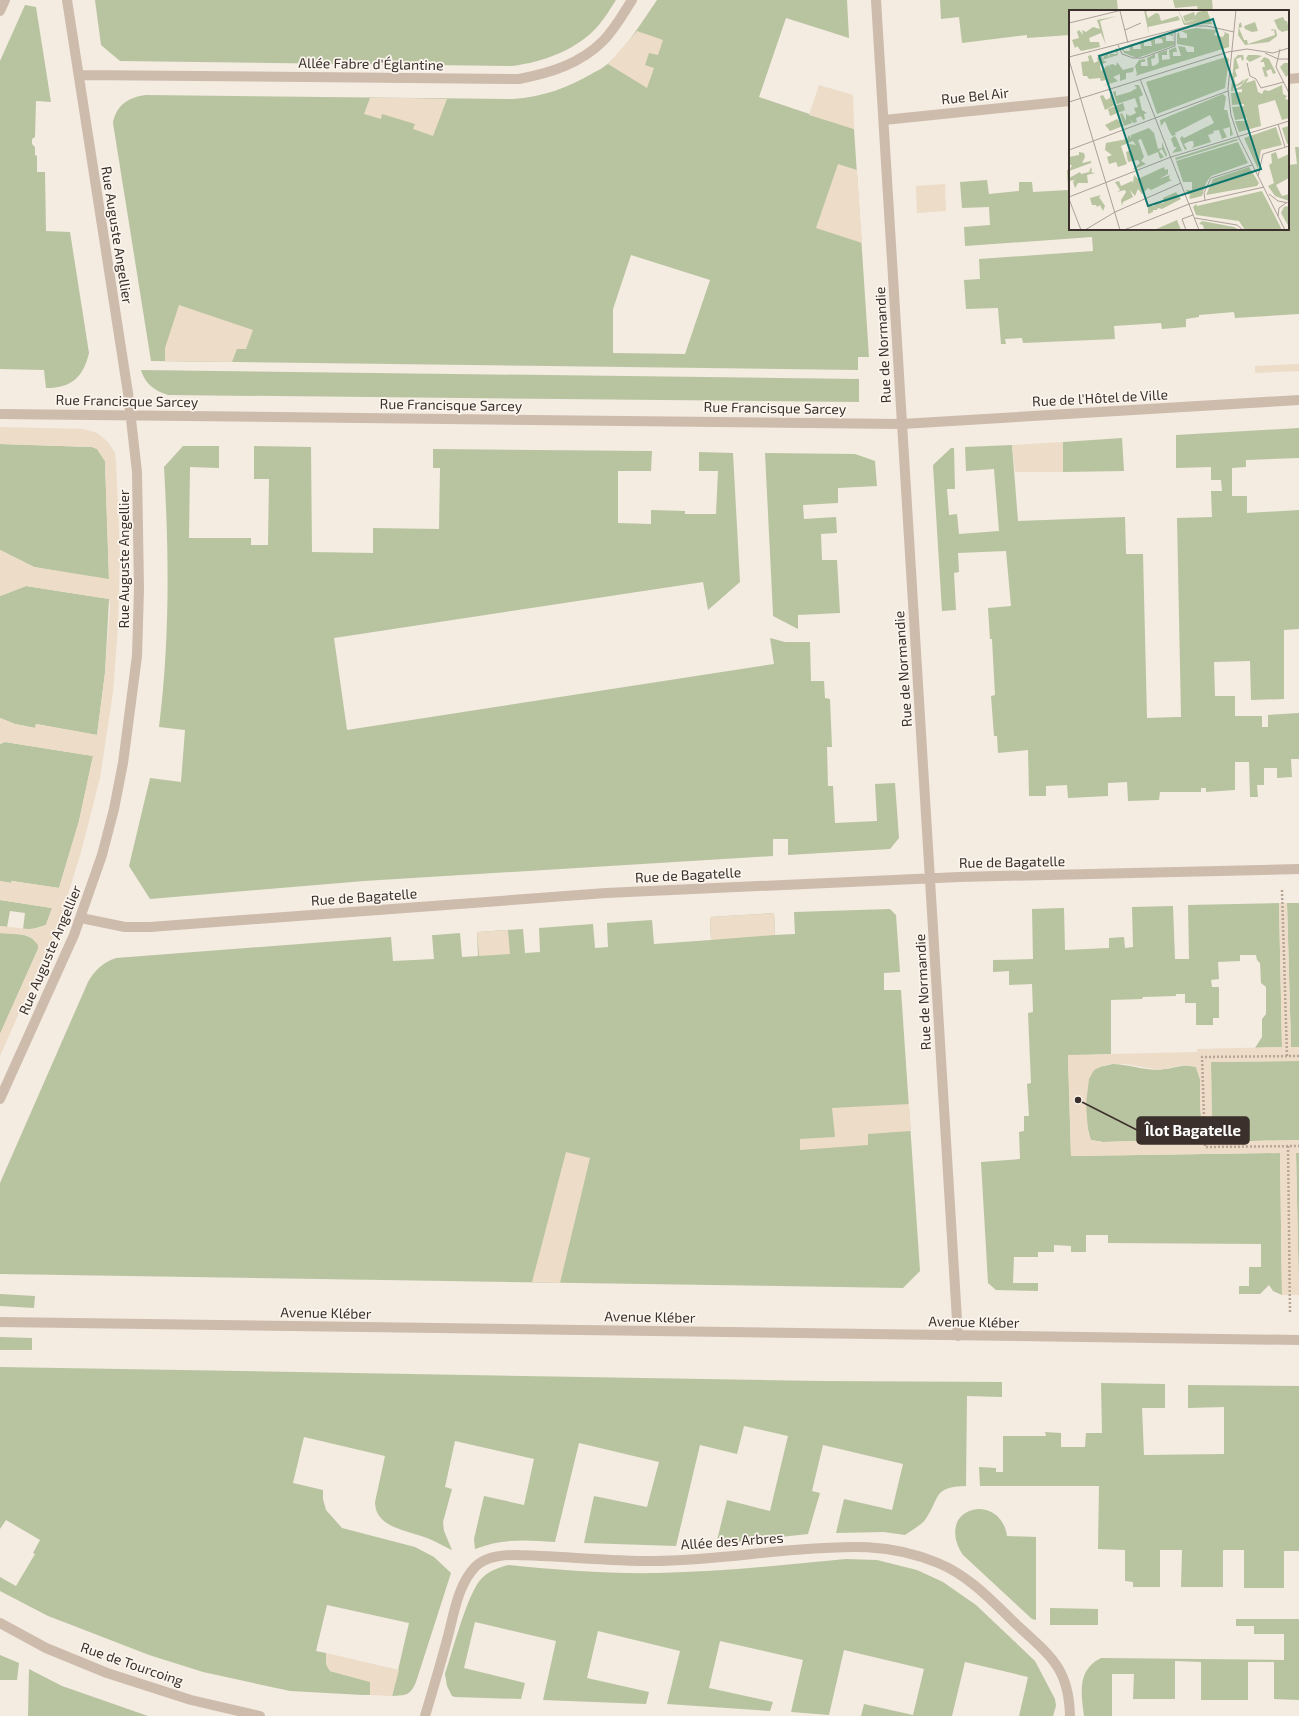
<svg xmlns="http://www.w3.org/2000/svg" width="1299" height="1716" font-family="'Exo 2',sans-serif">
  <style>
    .green { fill: #b8c4a0; fill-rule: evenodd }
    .plaza { fill: #ecdcc8; fill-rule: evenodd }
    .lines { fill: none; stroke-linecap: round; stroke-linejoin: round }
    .path { stroke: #b9a596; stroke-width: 2.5; stroke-dasharray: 2 2; stroke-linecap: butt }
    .minor { stroke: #cdbbac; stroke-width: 10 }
    .labels { text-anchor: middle; stroke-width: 3.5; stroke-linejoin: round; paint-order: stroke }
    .street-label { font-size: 14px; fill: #3b302b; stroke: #fbf5ee }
    .inset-road { fill: none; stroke: #aaa098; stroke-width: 1 }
    .view { fill: #0f766e; fill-opacity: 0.15; stroke: #0f766e; stroke-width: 2 }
    .inset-edge { fill: none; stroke: #3b302b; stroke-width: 2 }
    .leader { fill: none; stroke: #3b302b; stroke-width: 1.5 }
    .callout-dot { fill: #3b302b; stroke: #fbf5ee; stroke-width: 1.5 }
    .callout { fill: #3b302b; stroke: #3b302b; stroke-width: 1.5 }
    .callout-label { font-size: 15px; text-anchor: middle; font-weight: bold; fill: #fff }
  </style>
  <rect width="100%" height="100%" fill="#f4ebe1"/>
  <!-- green -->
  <path class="green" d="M95,0h521c-6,9 -11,18 -18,26 -21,24 -55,36 -86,40l-392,-5 -19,-16z
    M657,0h190l2,38 -63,-20 -27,79 95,32 15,228h-11v13l-707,-9 -38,-238c3,-18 16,-26 33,-28l367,4c29,-2 55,-11 80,-26 6,-3 11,-6 16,-10 19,-18 33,-41 48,-63zM631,255l79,25 -25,74 -72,-1v-44z
    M940,0h177l1,11h-48v24l-43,3v-3l-65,8 -3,-26 -18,2z
    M1173,0h39l1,11h-15l-1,-5 -22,2z
    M25,5l11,2 15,95 -15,-1 -1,36 -3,2v5l3,3v8l2,1v16h8l1,59 24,1 19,121c-6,25 -18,35 -43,35l-2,-18 -44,-1v-308z
    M1295,147h4v167l-64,4 -1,-6 -35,3v2l-13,2v8l-24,2 -1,-6 -47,3 1,13 -92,4 -1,-5 -17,1 1,5h-5l-3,-36 -32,1 -2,-29 16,-1 -1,-20 114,-8 -1,-14 -127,9 -1,-19 26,-2 -1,-18 -27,1 -2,-26 27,-2 2,14 30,-3v-9h13l1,10 35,-2 -1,-20h3v59h218v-64l9,-1z
    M141,370l718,9v23l-691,-7c-13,-4 -23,-11 -27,-25z
    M1299,428v30l-53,2v7l-14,1v28h15v17l52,-3v119l-15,1v69l-33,1 -1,-39 -36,1 1,34h20v20h27v11h6v-12l31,-2v46h-8l1,18 -15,1v-10h-13v17h-7l1,12h-8l-1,-35h-14v28l-29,2v-4h-5v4h-41l-1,8 -31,1 -1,-19 -19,1v13l-40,2 -1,-13 -21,1v10h-17l-1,-46 -30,3 -1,-17h-3l-3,-40 4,-1 -3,-56h-2l-2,-31 23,-2 -5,-55 -48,2 1,19 -5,1 2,37 -14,1 -9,-146 18,-17h3l1,41h-8l2,26 8,-1 2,20 40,-3 -5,-62 -28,2 -1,-24 47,-2 6,76 107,-4 1,37h17l4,164 30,-1h4l-4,-199 35,-1 -1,-26h11l-1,-11h-10v-13l-35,1v-33z
    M1122,438l2,33 -61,1v-30z
    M0,444l92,3 5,2 8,12 4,119 -75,-13 -34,-17z
    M183,446h36v22l-29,-1 -1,71h62v7h17l1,-66h-15v-33l57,1 1,105 61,1v-25l66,1 1,-61h-7v-19l219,2 -1,20h-33v52l33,1v-14l34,1v3h31l2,-43h-19v-19l34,1 7,129 -32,28 -5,-28 -369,56 13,92 427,-66 -4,-26 15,4h25l1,39h13l1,17 5,1 2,48h-5l1,39h5l2,37 42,-2 -2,-37 20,-1 4,55 -9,11 -102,6v-16h-15v17l-409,25 -214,18 -21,-33 21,-88 31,4 4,-52 -26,-3c11,-88 10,-173 5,-260z
    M765,453l90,1 20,7 2,25 -39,2v15l-35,2 1,14 32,-2 1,16 -16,1 1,26h15l3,53 -42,2v14l-25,-13v-2z
    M26,586l83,13 -4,74 -8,62 -61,-11 -1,4 -20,-4 -15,-6v-122z
    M5,742l88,14 -14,65 -20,67 -47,-7 -1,2 -11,-2v-137z
    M0,900l52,8 -6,17 -13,4h-10l2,-16 -15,-2 -3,16 -7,-1z
    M1279,903l3,144 -27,1 7,-11v-18l4,-5v-27l-5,-4 -1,-20 -3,-3 -1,-5h-16v6l-22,1 1,17 -8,1 1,7h7v31h-6v7h-17v-22h-11v-9h-9v2l-33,1 -1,2 -31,1v54l-43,2 3,100 209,-3 2,142 -9,-4 -4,-6 -9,9h-21v-8h10v-19h12v-23l-153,-1v-8h-22v17h-15v-6l-17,-1v7h-16v5h-24l-1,26h25v8l-42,-1 -8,-7 -7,-121 39,-3 -1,-27 5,-1v-15h5l-2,-32 4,-1 -3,-70 5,-1 -1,-28 -23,1v-14l-16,1v-12l40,-1 -1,-50 32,-1 1,42 44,-2v-10l15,-1 1,11 8,-1 -1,-40 41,-1 2,53h14l-1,-54z
    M1287,903h12v144h-8z
    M890,909l6,6 4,57 -16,1v17h17l19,281 -17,17 -903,-14v-91l88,-201c6,-11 15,-20 28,-24l275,-21 2,24 41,-2 -2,-24h3l25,-2 2,24 16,-1 -1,-24 46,-3 2,24 15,-1 -1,-24 54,-4 2,24 13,-1 -1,-24 45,-3 2,24 57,-4 -1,-23 64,-4 1,22 20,-1 -1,-22z
    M0,933c13,1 31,-1 38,12v4l-38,85z
    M1299,1061v79l-87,2 -1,-80z
    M1112,1064c17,0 35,8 53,5 11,-1 19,-6 31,-2l4,12v25l2,25 -2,10 -97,3 -12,-2c-6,-16 -10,-57 3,-70 5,-4 12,-4 18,-6z
    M1296,1153h3v142z
    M0,1294l35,2 -1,12 -34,-2z
    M0,1337l32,1v12h-32z
    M0,1367l820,14 182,1v15l-35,-1 -1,90c-34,1 -25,11 -41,34 -5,6 -13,10 -20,15l-21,-3 -48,1 8,-34 48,11 11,-46 -80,-19 -11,46 8,2 -12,41 -92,10 11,-44 43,11 18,-75 -44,-10 -7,28 -37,-9 -24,101 -92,-3 10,-47 53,11 12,-45 -80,-19 -24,99c-29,-2 -52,-4 -80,7l-1,-10 10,-43 40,9 10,-46 -79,-18 -10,46 7,2 -9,33 1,9 8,19c-9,-4 -18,-10 -28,-13 -19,-7 -49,-10 -49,-35l10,-46 -81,-19 -11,46 30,7v9l3,11 16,18 73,19 19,10 17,16 -35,109c-6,14 -10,13 -24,14l17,-73 -82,-18 -11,46 10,2v11l4,7 41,11 -1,13h-7l-73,-4 -87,-19 -54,-17 -80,-31 -21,-8 -48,-25v-14l16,9 19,-32 -2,-1 7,-13 -34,-20 -6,9z
    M1101,1383l64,1v24h-23l2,47 80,-1v-47l-36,1v-23l111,1v165h-15v37h-40v-38h-21v37h-42l1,-37h-22v37h-27v-5l-8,-1v-31l-27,-1 1,-63h-119l-1,-19 17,1v4h7v-36h43l-1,-4 16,1v14h24l1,-14h16z
    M978,1509c17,0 27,12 29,27l29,1v83l-4,-1 -69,-64c-13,-19 -11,-43 15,-46z
    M846,1559l31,1 40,10 26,12 33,23 59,56 20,38 1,7 -3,10h-34l9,-39 -63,-15 -13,54h-91l3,-12 49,11 11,-46 -80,-19 -15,65 -38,-3 12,-52 -83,-19 -11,47 64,14 -3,9 -103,-7 13,-53 -82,-20 -11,47 62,14 -3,12 -103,-4 13,-59 -81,-19 -11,46 61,15 -4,16 -66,-2 -3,-1 -5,-10 -2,-12c7,-21 23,-83 37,-96 7,-7 17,-11 27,-13 50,5 99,9 149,8 63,-1 126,-8 188,-14z
    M1050,1608l48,1v16h-48z
    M1236,1619h63v81l-25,-1v-37h-26v38h-47v-38l-26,-1v38h-42l1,-25h-22v42h-28c-3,-23 -7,-46 17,-58l183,2v-26h-30v-8h-18z
    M0,1655l19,8 -2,17h-17z
    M29,1669l33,17 86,30h-120z"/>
  <!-- plaza -->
  <path class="plaza" d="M637,31l26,9 -5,15 -9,-2 -4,12 9,3 -7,20 -39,-24z
    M819,85l34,10 1,34 -45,-14z
    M370,98h38l39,1 -14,37 -20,-7 2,-5 -33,-10 -1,5 -17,-5z
    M838,164l19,6 5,73 -46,-15z
    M945,184l1,27 -29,2 -1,-27z
    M179,305l74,25 -7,19h-9l-5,13 -67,-1v-13z
    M1299,364v7l-44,2v-7z
    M0,427l83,2 14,4 11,9 7,11 1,10 4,89 -2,74 -5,66 -13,86 -19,74 -22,71 -59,133v-22l38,-85v-4l-6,-7 -6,-3 -26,-2v-7l28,3 11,-1 7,-3 6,-17 -52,-8v-19l11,2v-2l48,7 20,-67 14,-65 -88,-14 -5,2v-26l15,6 20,4 1,-4 61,11 8,-62 5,-66 -1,-8 -83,-13 -26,10v-46l34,17 75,12 -4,-118 -8,-12 -5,-2 -92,-3z
    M1063,442v30h-48l-3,-27z
    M1279,903h8l4,144h8v14l-88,1 1,80 87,-2v13h-3l3,142h-17l-2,-142 -209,3 -3,-101 129,-3v-3l85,-2zM1112,1064h14l33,6 23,-5 14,2 4,12v25l2,25 -2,10 -97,3 -12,-2 -3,-8 -2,-28 3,-25 5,-9 8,-4z
    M774,913l1,22 -64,5 -1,-23z
    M508,930l2,24 -31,2 -2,-24z
    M909,1104l2,27 -43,3v11l-68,5v-11l35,-2 -3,-29z
    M566,1152l24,6 -30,125 -28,-1z
    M326,1653l73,17 -7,26 -22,-1v-13l-40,-11 -4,-7z"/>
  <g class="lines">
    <!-- path -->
    <path class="path" d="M1282,890l5,166
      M1299,1056l-97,1 3,90 94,-1
      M1288,1146l2,167"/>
    <!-- minor -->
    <path class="minor" d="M876,0l82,1336
      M0,11l5,-11
      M79,75l440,4c31,-6 61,-15 84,-38 12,-12 20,-27 29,-41
      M1288,79l11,-1
      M884,120l186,-19
      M0,414l902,10 397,-24
      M81,918l44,9h25l456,-34 353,-16 340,-8
      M0,1099l74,-164 28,-80 12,-46 9,-46 14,-107 2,-67 -2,-117 -9,-79 -61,-393
      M0,1322l1299,18
      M0,1623l46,25 61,25 84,27 69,16
      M425,1716c8,-27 16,-53 23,-80 6,-23 10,-51 27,-69 10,-10 26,-12 40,-12 46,1 92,6 138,6 47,0 94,-7 140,-11 52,-4 95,-8 145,13 32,13 56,40 80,63 33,30 51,43 52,90"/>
  </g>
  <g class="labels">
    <!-- street labels -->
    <g class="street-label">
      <text transform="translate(371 64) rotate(1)" y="5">Allée Fabre d'Églantine</text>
      <text transform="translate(975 96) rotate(-6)" y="5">Rue Bel Air</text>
      <text transform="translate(117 235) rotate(81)" y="5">Rue Auguste Angellier</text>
      <text transform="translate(883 345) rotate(-93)" y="5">Rue de Normandie</text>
      <text transform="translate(1100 398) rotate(-3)" y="5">Rue de l'Hôtel de Ville</text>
      <text transform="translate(127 401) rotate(1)" y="5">Rue Francisque Sarcey</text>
      <text transform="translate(451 405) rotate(1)" y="5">Rue Francisque Sarcey</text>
      <text transform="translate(775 408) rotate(1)" y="5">Rue Francisque Sarcey</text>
      <text transform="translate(124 559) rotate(-90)" y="5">Rue Auguste Angellier</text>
      <text transform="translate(903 669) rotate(-94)" y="5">Rue de Normandie</text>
      <text transform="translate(1012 862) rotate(-1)" y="5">Rue de Bagatelle</text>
      <text transform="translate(688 875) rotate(-3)" y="5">Rue de Bagatelle</text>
      <text transform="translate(364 897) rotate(-4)" y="5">Rue de Bagatelle</text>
      <text transform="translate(50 950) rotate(-67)" y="5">Rue Auguste Angellier</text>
      <text transform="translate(923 992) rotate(-93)" y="5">Rue de Normandie</text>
      <text transform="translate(326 1313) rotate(1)" y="5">Avenue Kléber</text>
      <text transform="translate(650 1317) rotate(1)" y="5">Avenue Kléber</text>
      <text transform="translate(974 1322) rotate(1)" y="5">Avenue Kléber</text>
      <text transform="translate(732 1541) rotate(-4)" y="5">Allée des Arbres</text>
      <text transform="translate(132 1664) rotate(19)" y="5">Rue de Tourcoing</text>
    </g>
  </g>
  <!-- overview -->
  <g transform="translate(1069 10)">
    <rect width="220" height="220" fill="#f4ebe1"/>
    <path d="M75,0h5l-3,2 2,6 8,-5 3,1 2,7 17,-5 2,4 -32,7 1,8zM109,0l7,13 12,-4 -12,3 -2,-6 11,-4 1,4 3,-4 9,-2 5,14 -28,1zM48,6l-17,5 6,24 17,-4 -17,4 -5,-12 -12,5 1,4h9l1,5 -19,4 -4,-5 -2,2 -3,-8 7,-2 -2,-6 2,-2 4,5 -1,-5 4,2 7,-5 7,2 -3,-9zM214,7l2,4h2l2,9 -7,2 -4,-3 -4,-9zM172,12l1,5 -3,1 5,12h3l1,4 27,-9 -1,-5 -3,1 1,-2 4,1 1,6 -8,6 -24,3 -7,-10 1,-11zM186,12l3,9 -6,1 -7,-3 -1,-3zM127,18l21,2 -3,5 9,2 2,-4 -3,-2 7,3v13l-94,29 2,-2 -2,-8 4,-6 6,-1v3h-4v4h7l-1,-8 8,-4v4l-4,1 1,7 4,-1 3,-3 -1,-9 9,-3v5h-5v5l8,-1 -1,-9 7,-3 1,5h-4v4h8l-3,-10 7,1 2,5h7v-5l-17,-3v-10l2,-2 1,6h7v-4l-6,-3zM104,23l2,12 -38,13 -13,-5 -3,-5 6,-2 -3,1v4h6l-1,-6 8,-2 -4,2v4h8l-1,-7h4v4h8l-1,-5h-5l9,-2v5l8,-1 -1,-4 -5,-1 9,-2v5h8l-1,-5 -5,-1zM48,38l1,7 -16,5 5,2 -7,3 1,6 7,-6 2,3 -1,-3 4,-1 3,2 1,-4 6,8 11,-3 -1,5 -7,1v6l-6,2v-7l-7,3 5,4 -15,5 4,-2 -1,-4 -5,1 -1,-3 -11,1 -2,-3h-4l-2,-14 8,-1 -1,-5 3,-1 3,8 4,-2 -1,-3 5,-2 1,4 1,-4 4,-2 1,4 1,-4h7l-2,-5zM169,45h5l1,4 -2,2 -1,-4 -5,2 3,9 -4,2 2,6 -3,2 2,7 9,-6 -3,5 -9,4v2l8,-4 5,-7 3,-1 -3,5 9,-3 3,12 4,2 2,-4 5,1 13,-6 1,9 4,2 -2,3 4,1v18l-7,2 -7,-20 -17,5 3,21 -22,6 -4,-11h11l1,-3 -12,2 -3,-13 12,-1v-2l-12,1 -1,-12 11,-1v-3l-11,2 3,-32zM179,45h9l5,1 -12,6 -4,-3zM157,47l3,2 -4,29 -68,26 -11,-32zM195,47l5,2 7,14 -3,1 -2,-5 -5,2 2,5 -3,1 -3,-10h3l-1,-5h-4zM215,53h5v11l-3,3 -6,-10zM65,75h5l4,10 -4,2 3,13 5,3 -3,1 1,5 -2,1 -2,-4 -5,2 1,4 -4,1 -2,-4 1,4 -8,3 -4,-12 2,-1 4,8v-7l4,2 6,-3 -2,-5 4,-1 -3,-9 -18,6 -4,-12 3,-1v5l14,-4 7,-4zM42,82l4,13 -10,5 -5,-14 3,-1 3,5 4,-2zM154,84l3,3 -2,13h3l6,25 -3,1v-9l-7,2 4,8 -5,2 -3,-9 -6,1 1,2 -6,2 3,7 -19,6 2,-3 -1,-4h-3l-6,3 3,5 -2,1 -5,-11 2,-3 2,2 30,-15 -4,-8 -35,18 1,2 -4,1 -3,-5 -4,-10 -4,5 -1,-6zM54,93l2,7 -15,6 -2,-7zM50,104l4,12 -13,5 -5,-6 12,-6 3,3zM220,116v17l-2,1 -5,-16zM207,117l6,18 -21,5 -3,19 -14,-31zM80,118l5,5 4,16 4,-1v-6l5,13 -1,2 -4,-8 -3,2 5,6 -4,2 -2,-7 -10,4 -7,-17 -3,1 6,17 -3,4 5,3 -14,6 8,-7 -2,-3 -10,2 -2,-10 5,-2 -2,-6 7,1 -3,-4 -12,5 6,18 -9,3 -2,-5 -7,2 -2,-7 5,-2 -7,-5 1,-7 21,-4 2,-4 2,3v-3zM105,126l2,1 6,14 -10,2 5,-6h-3l-3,-8zM167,129l3,1 -63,20 -1,-2zM169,132l10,21 -37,13 -5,7 -4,13 -12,3 -1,-3 2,-1 -3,-1 -2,-4h6v-8h-9l-7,-21zM10,142l5,1 1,4 -3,6 9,-2v2l-22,8 3,-6h-3v-8l10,-2zM207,142l2,7 11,-5v24l-13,7 6,11 7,-2v7l-14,-5 -7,-10 6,-3 -5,-18 3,-2 -1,-9zM22,157l1,4 -2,1 5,1 -8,2 1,8h-10l-3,5 -2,-6 2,-2 -6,1v-3l11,-6 1,2 8,-2zM95,157l1,3 3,-1v5l-9,5 11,-4 -1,4 3,1 -21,10 -3,-2 -6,6 -4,-5 -3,7 -5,-6 3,7 -10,5 -1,4 -1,-6 5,-8 -1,-2 -8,2 3,-2 -5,-8 4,-1 2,5 11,-5 1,2 1,-8 4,4zM180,157l10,16 -2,3 -51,9 7,-16zM193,181l20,39h-37l-6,-9 -43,-6 -3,-8 3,-3 1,2zM107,182l5,7 -19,10 -4,-1 -1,2h-4v2l-5,2v-8h6l2,-4 8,1 -1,-5zM32,185l-2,2 6,9 -2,5 -3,-6 -3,2 -1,-2h-4l-2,-7zM220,196v21l-8,-14 3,-6zM108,210l4,10h-27zM133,211l32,6 4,2 -34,1 -1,-5 -4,-1z" fill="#b8c4a0"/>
    <path class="inset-road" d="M167,0l-8,79 3,26 7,21 47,94M51,1l8,32M0,13l53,-13M56,20l16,-7M49,35l4,9 11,4h9l33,-12v-16M211,39l-4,18 13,26M196,43l13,6h11M0,47l120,-31h18l27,6M0,50l51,170M178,53l3,13 6,3 5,9 23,-6M71,69l59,151M0,92l159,-50 19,-3 26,4 16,-5M209,114l7,23M0,140l159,-59M189,166l5,-22 26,-8M200,184l9,7 11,2M0,187l102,-40 118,-36M0,189l12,31M136,190l-1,-7 7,-15 41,-13M209,206l1,-8 7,-5M126,208l42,7 6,5M16,220l30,-18 66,-29M55,220l65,-26 75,-17M117,220l-4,-11 11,-4"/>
    <path class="view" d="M144,9l48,150 -113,37 -49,-150z"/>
    <rect width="220" height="220" class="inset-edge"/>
  </g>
  <!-- callouts -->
  <path class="leader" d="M1078 1100L1137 1130"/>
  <circle class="callout-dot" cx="1078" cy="1100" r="4"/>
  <rect class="callout" x="1137" y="1117" width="112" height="27" rx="4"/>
  <g class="callout-label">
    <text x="1193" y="1136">Îlot Bagatelle</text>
  </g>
</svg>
